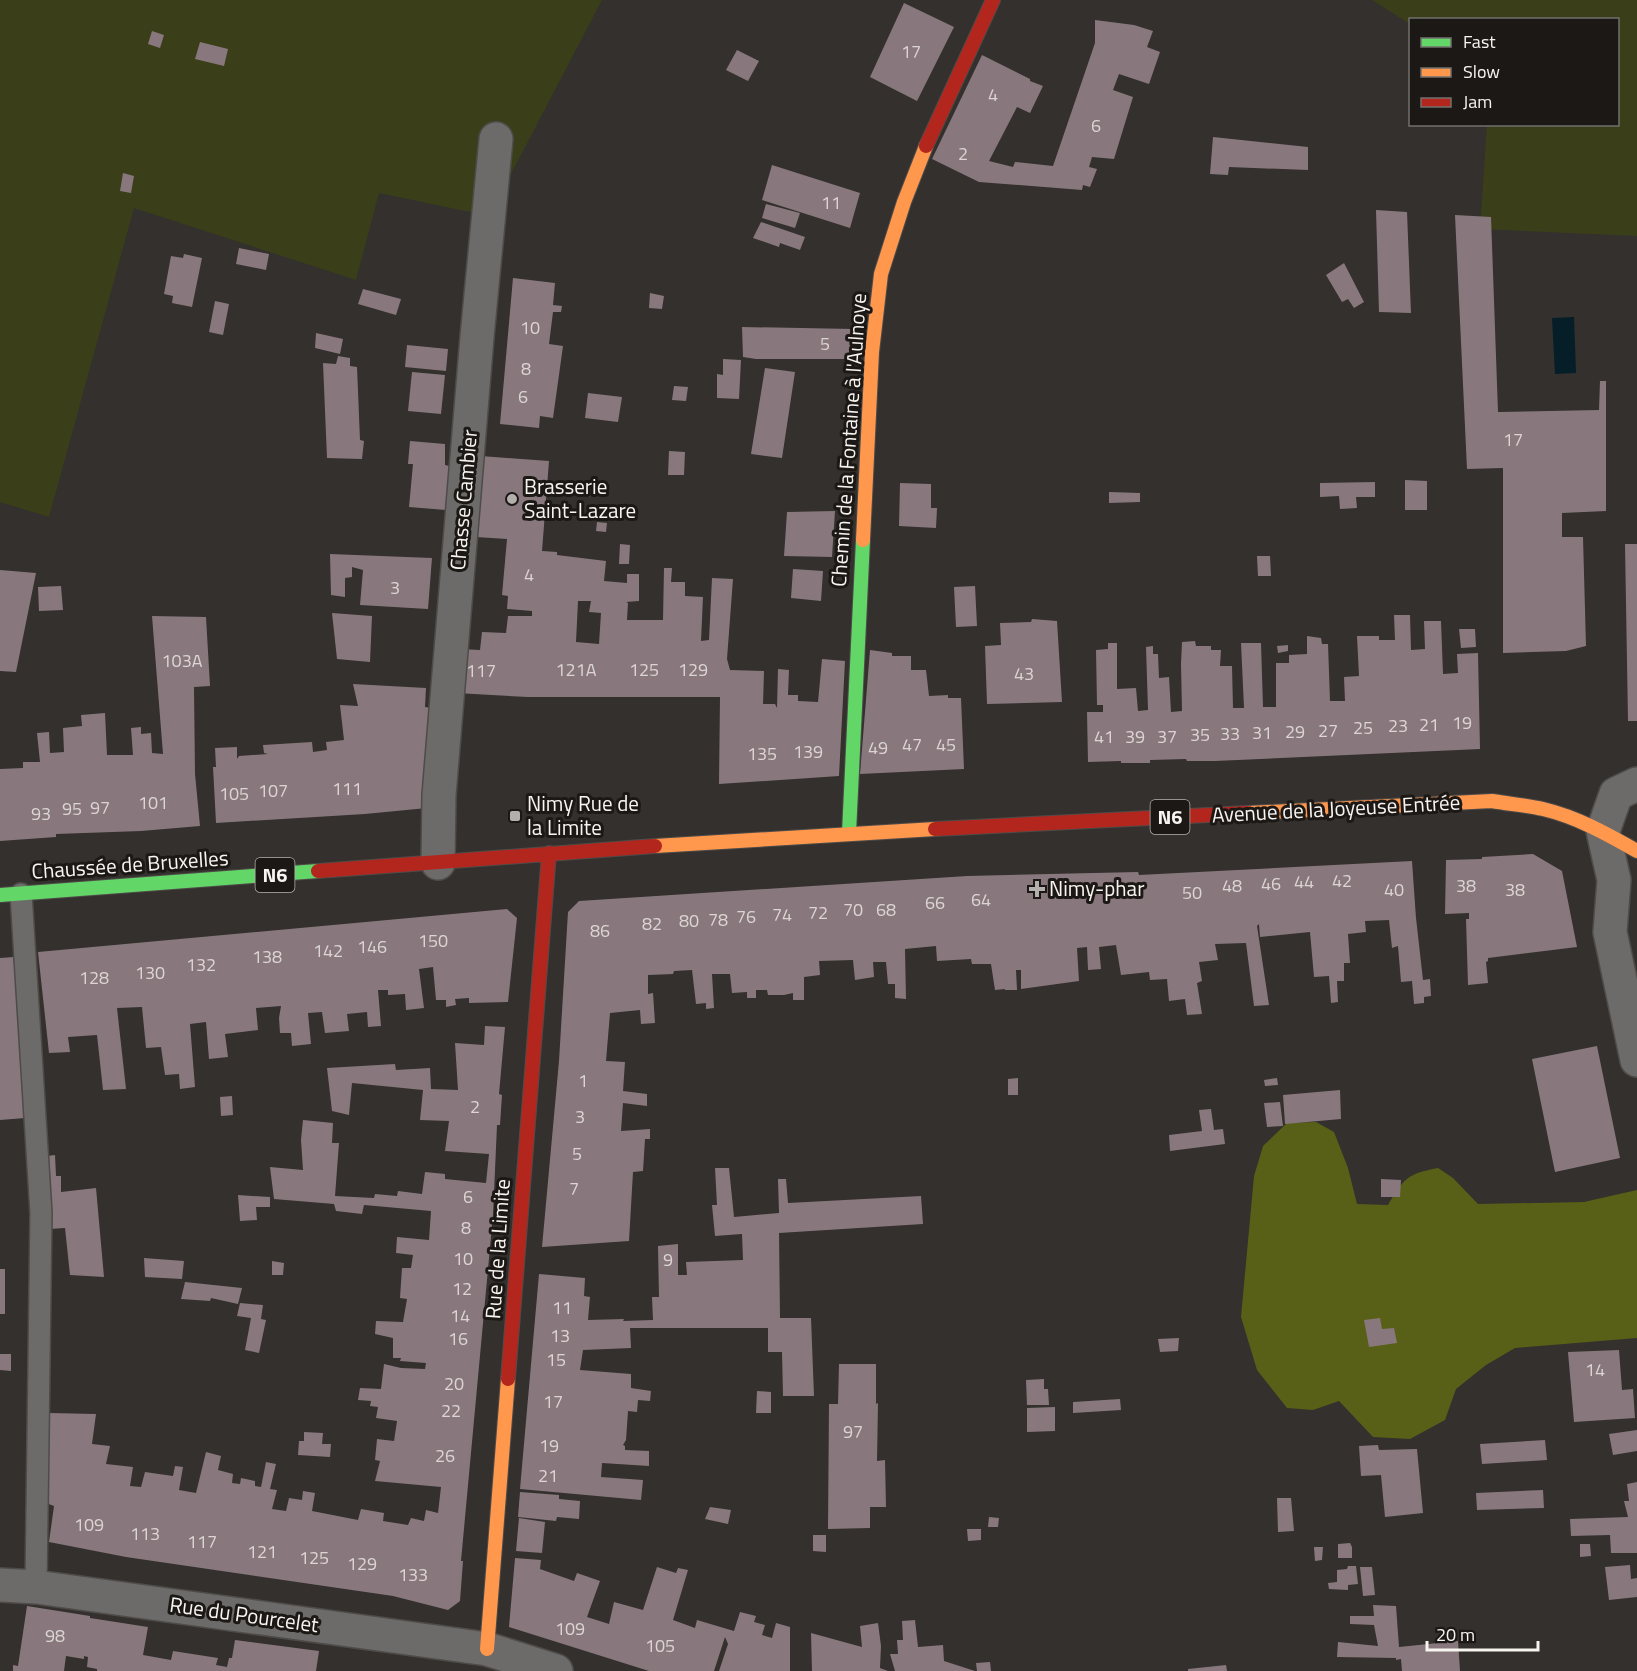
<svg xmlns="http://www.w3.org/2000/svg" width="1637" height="1671" font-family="'Titillium Web',sans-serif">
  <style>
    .green { fill: #3a3f1a }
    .forest { fill: #586017 }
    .water { fill: #051e28 }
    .building { fill: #88787d; fill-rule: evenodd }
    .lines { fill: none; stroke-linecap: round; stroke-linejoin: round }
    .lane-casing { stroke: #4e4b49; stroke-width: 24 }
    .street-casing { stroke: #4e4b49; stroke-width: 36 }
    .fast-casing { stroke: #4e4b49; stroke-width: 16 }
    .slow-casing { stroke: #4e4b49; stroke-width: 16 }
    .jam-casing { stroke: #4e4b49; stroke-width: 16 }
    .lane { stroke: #6c6b69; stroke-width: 21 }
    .street { stroke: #6c6b69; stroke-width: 33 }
    .fast { stroke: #63d668; stroke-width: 14 }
    .slow { stroke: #ff974d; stroke-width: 14 }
    .jam { stroke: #b3261e; stroke-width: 14 }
    .poi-dot { fill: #b3afac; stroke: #1b1815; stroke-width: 2 }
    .labels { text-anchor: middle; stroke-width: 6; stroke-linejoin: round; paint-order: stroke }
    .number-label { font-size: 18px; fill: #dcd5d3 }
    .shield { fill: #1b1815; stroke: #b6b2ae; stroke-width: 1.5 }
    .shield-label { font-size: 20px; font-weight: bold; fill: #f8f4f0 }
    .street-label { font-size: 21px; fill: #f8f4f0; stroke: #1b1815 }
    .poi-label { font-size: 21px; fill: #f8f4f0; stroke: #1b1815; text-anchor: start }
  </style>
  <rect width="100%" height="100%" fill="#33302d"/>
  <!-- green -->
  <path class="green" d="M0,0h602l-113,216 -110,-23 -23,87 -222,-72 -85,309 -49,-15z
    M1372,0h265v236l-157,-7 7,-104 131,-1v-104h-208v4z"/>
  <!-- forest -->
  <path class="forest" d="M1316,1122l18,10 14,36 9,36 31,1c16,-27 19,-31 50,-37l15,10 25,26 106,-2 53,-12v148l-122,10 -29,17 -30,24 -11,31 -35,19 -37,-2 -34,-36 -26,9 -26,-2 -30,-38 -16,-53 13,-141 9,-30 24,-23z"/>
  <!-- water -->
  <path class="water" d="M1574,317l2,56 -21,1 -3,-56z"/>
  <!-- building -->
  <path class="building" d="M904,3l50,24 -37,74 -47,-24z
    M1095,20l39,5 19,6 -6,16 13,5 -11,32 -30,-10 -6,16 20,7 -19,62 -22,-2 -3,10 8,2 -7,18 -7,-2 -1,5 -103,-8 -47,-23 50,-104 48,24v2l13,5 -13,27 -13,-6 -28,54 24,6 2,-5 38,4 42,-123z
    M152,31l12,4 -4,13 -12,-4z
    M200,42l28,7 -4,17 -29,-7z
    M737,50l22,11 -11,20 -22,-11z
    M1213,137l95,10v23l-79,-3 -1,8 -18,-1z
    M772,165l88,28 -10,35 -88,-28z
    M123,173l11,3 -3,17 -11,-2z
    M766,204l34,9 -5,15 -33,-10z
    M1376,210l31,2 4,101 -32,-1z
    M1455,215l36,2 7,195 101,-2 1,-29h6v130l-44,2v24h21l3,109 -20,5 -63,2v-185l-36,1z
    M761,222l44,15 -5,13 -20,-7 -1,4 -26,-9z
    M239,248l30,6 -3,16 -30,-6z
    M184,254l18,4 -10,49 -20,-4 1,-7 -9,-2 7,-38 12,2z
    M1344,263l20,39 -10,6 -6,-9 -6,3 -16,-27z
    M513,278l42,5 -2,22 9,1 -1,6h-8l-4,32 14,2 -10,72 -13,-2 -1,12 -39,-4z
    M363,289l38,10 -5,16 -38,-11z
    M650,293l14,3 -2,13 -13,-1z
    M215,301l14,3 -6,31 -14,-3z
    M742,327l112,2 -1,30h-97l-13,-2z
    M316,333l27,6 -3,15 -25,-6z
    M407,345l41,4 -2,22 -41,-4z
    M338,356l12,2v8l7,1 3,73 4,1 -2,18 -35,-1 -4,-95 13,1z
    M723,359l18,1 -2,39 -22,-1v-24l6,1z
    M765,368l30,4 -13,86 -31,-4z
    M412,372l33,3 -4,39 -33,-3z
    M674,386l14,1 -2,14 -14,-1z
    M588,393l34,4 -4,25 -33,-4z
    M410,441l35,3v21l4,1 -3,44 -37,-3 4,-43h-5z
    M669,451l16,1 -1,23h-16z
    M481,456l68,5 -7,90 15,1v3l49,6 -2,20 23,2v-9h12v27l-13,1 2,1 -1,17h36l1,-52h8l-1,14h14v14l18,1 -2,44 8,-1 3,-62 21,1 -6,80 3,11 34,1 -1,33h12l2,4 1,-39 11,1 -1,25h10v6l20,1 4,-43 23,2 -6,115 -120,8 1,-87h-192l-72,-4 4,-44 20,1 2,-18 24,1 2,-17h24v-5l-25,-2 1,-13 -6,-1 5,-56 -31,-2zM578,601h13l-2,11 12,1 -2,31 -23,-2z
    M1405,480l22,1v29h-22z
    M1375,482v15h-19l1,11 -17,1 -1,-13 -19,1v-14z
    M900,483l31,1v24h6l-1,20 -37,-2z
    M572,484l20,2 -2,11 -19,-3z
    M1109,492l31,1v9l-31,1z
    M835,511l-3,46 -48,-1 3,-44z
    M597,522l10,1 -1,9 -10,-1z
    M620,544l10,1 -1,19h-10z
    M1625,544h12v177h-9z
    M330,554l102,4 -4,51 -68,-4 3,-35 -11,-3v10l-7,1v19l-14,-2z
    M1257,556h13l1,20h-13z
    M793,569l30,2 -2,30 -30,-3z
    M0,570l36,3 -20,99 -16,-1z
    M61,586l2,24 -24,1 -1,-24z
    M975,586l2,40 -21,1 -2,-40z
    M332,613l40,3 -2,46 -33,-3z
    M1394,615h16l1,35 14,-1 -1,-28h17l2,53 15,-1 -1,-19 21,-1 2,96 -265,12h-28l-1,-2 -36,1v3h-29v-2l-33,1 -1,-50h16v-7h-6l-1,-55 12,-1v-6h9v46l19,-1 2,23 10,-1 -2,-63 7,-1v8h5l1,24 10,-1 2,35 11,-1 -1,-47 1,-22 13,-1 1,5h15v4h10l-1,16h12l1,42h11l-3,-65h20l2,64h13v-44h13v-8l18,-1v-18l14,2 1,6h6l2,57h15l-1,-24 15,-1 -2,-40h22v4h16z
    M152,616l54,1 4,69 -16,1 1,87 5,52 -59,5 -85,3v3l-56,4v-72l23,-1v-6h17l-3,-29 12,-1 1,21 14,-1 -1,-24 19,-2 -1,-11 24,-2 2,42h26l-2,-27 10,-1v7l10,-1 1,20 11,1z
    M1032,619l25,2 5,81 -75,2 -2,-58 16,-1 -1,-22 31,-1z
    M1459,629h16l1,18 -15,1z
    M1288,645v6l-10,2 -1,-7z
    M870,650l22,3v3h19v14h15l3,26 19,-1v3h13l3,71 -104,5z
    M353,684l73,4 -1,19 6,1 -4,100 -62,6 -149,9 -3,-56h3l-1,-19 22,-1v12l2,-3 29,-2 -4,-1 -1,-8 49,-3 1,10 14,-2 -1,-8 18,-2 -4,-35 18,1z
    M1533,854l29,17 15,76 -89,11v3l-2,1 2,21 -20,2 -2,-66h3v-6l-24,1 1,-54 36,-1v-2z
    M1412,861l4,57 7,62 7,-1 1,17 -7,1v6l-10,1 -2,-23 -11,1 -3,-36 -6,2 -3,-28 -24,1 1,11 -18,2 2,29h-6v18h-7l1,21 -7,1 -2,-27 -15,1 -4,-45 -50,5 -1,-13 -2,2 12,79 -15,1 -8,-63 -31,1 3,16 -19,2 3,19 -5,2 5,31 -15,1 -2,-16 -16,2 -2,-22 -17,1 -1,-8 -28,3 -5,-30 -17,2 2,22 -13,1 -1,-23 -10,1 2,33 -58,8v-19h-5l1,20h-12v-1l-10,1 -4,-26h-19l-1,-5 -34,2 -1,-15 -31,3 1,50 -11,-1v-14h-7l-2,-22h-13l1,15 -19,3 -2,-20 -34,1 1,14 -16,2v23h-11v-7l-9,2h-16l-1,-5h-11v8h-9v-6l-15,1 -2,-19h-18l2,34 -8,1v-6l-10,1 -4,-34 -18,1 -1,3 -25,1v19l5,-1 2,30 -14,1 -1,-14 -30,3 -4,48 19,1 -2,29 24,3v12l-24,-3 -2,28 29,-2v10h-5l-2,32 -10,1 -4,69 -87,6 17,-186 9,-149 11,-11 388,-25 171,-4 1,3z
    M507,909l10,9 -9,84 -39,1v-5l-14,1 1,6 -10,2v-7h-10l-3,-33 -14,2 5,39 -18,2 -1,-16 -17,1v-5h-10l3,36 -13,1 -1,-15 -20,2 2,17 -24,2 -3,-21 -14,1 3,31 -19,2 -1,-13h-11l-1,-15 2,-12 -25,2 2,22 -33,4 3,23 -19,2 -3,-37 -16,2 5,63 -15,2 -1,-15 -14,1 -4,-28 -15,1 -4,-41 -25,1 9,81 -23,1 -6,-55 -29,2 2,15 -21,1 -11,-101z
    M14,957l11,161 -25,2v-162z
    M485,1026l20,1 -6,67 3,1 -2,30h-3l-4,90 -32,346h2l-3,40 -12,9 -55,-14 -267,-39 -77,-15 5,-36 -8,-3 4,-90 46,1 -4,30 18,2 -4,18 27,3 -3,19 11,1 4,-15 28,4 2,-10 8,1 -4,23 17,3 10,-41 15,4 -3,14 15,4 -1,9 8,1 1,-6 14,3v5l6,1 5,-25 10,2 -6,25 7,1 -5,19 14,2 3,-13 13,2 1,-9 12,2 -3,18 46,9 3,-11 23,4 -1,8 25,4 3,-7 13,3 2,-11 12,3 3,-26 -66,-6 5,-20 -5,-1 2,-21 17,2 3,-20 -21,-3 2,-11 -8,-1 1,-5 -13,-1 2,-12 21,1 3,-25 17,4 24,1 1,-6 -26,-2 1,-3h-8v-20l-18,-4 1,-13 27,1 4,-23 -7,-1 2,-30h9l2,-13 -17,-2 1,-16 32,3 2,-29 -67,-6 -2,9 -26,-3 -2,-7 -60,-5 -4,-32 33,3 -2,-30 2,-20 30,3 -1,20h7l-4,53 39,2 1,-4 22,2 1,-5 24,3 3,-22 20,2v5l41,4 3,-29 -44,-3 4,-30 -29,-1 3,-30 -71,-7 -3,32 -17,-4 -5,-43 68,-4 1,6 34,-2 1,21 27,1 -3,-47 29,2z
    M1597,1046l23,112 -65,14 -23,-113z
    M1018,1078v17h-10v-16z
    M1277,1078l1,7 -13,1 -1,-6z
    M1340,1090l1,29 -56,5 -2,-29z
    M232,1096l1,19 -12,1 -1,-19z
    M1280,1102l3,24 -16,1 -3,-24z
    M1211,1109l3,21 9,-1 2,15 -55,7 -1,-16 33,-4 -3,-21z
    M55,1155l1,21h5v16l35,-4 8,89 -34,-2 -5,-47 -16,1 -2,-73z
    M715,1168h14l5,49 45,-4 -1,-34h8l2,24 133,-7 2,28 -144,9 1,85h31l3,78h-31l-1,-44h-14v-24h-138l1,20 -48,2 -3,20 51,4v14l20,3 -1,10 -12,-1 -1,12 -9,-1 -2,29 -3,5 2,1v4l24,1v15l-47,-3 -1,14 42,3 -2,20 -121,-11 19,-215 46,4 -1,18 6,1 -2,23 36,-1 -1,2 30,-1 -1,-23h7l-1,-51 20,-2v31h9l-1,-13 57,-2 -1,-26 -27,2 -3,-31h5z
    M1381,1179l20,1 -1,17h-19z
    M238,1195l32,2v10h-14l1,13 -17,1z
    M144,1258l40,3 -2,18 -37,-2z
    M272,1261l12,2 -1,12h-11z
    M0,1269h5v45h-5z
    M185,1282l57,6 -4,16 -27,-6 -1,3 -29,-2z
    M240,1303l23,2 -2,14 5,1 -7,33 -14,-3 6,-32 -14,-2z
    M1380,1318l2,11 12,-1 3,15 -28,4 -5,-27z
    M1179,1338l-1,13 -18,1 -2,-13z
    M1619,1350l3,40 11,-1 2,29 -61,4 -6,-70z
    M0,1354h11v17l-11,-1z
    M839,1364h37v40l2,-1 -1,58 8,-1 1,47h-16v21l-42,1 1,-125h9z
    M1044,1379v10h4l1,16h-22l-1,-25z
    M757,1391l14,1v21h-15z
    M1120,1399l1,11 -48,3v-11z
    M1055,1407v24l-28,1v-24z
    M1637,1430v21l-24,4 -4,-21z
    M304,1432l19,1 -1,11h9l-1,13 -32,-2 1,-14h5z
    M1545,1440l2,20 -65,4 -2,-20z
    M1378,1445l1,5 38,-1 6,64 -38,4 -4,-42 -20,1 -2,-30z
    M1637,1482v71h-26l-1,-18 -39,1 -1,-17 58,-2 -4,-16h5l-2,-17z
    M1543,1490l1,18 -67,2 -1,-17z
    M520,1492l39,3v4l21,2 -1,18 -22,-2 -1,4 -38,-4z
    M1277,1498h14l3,33 -16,1z
    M710,1507l21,3 -3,14 -23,-5z
    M989,1517l10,1 -1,9h-10z
    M519,1518l26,4 -3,31 -26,-2z
    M967,1529h14v11l-13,1z
    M813,1535h13v17l-13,-1z
    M1350,1543l2,4v11h-14v-14z
    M1580,1544h10l1,12 -11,1z
    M1314,1547h9l-1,13 -7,1z
    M515,1558l26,2 -1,9 34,12 3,-8 23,8 -13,36 22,7 5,-22 29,8 14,-43 19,6 2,-5 10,2 -15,50 22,8 2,-8 37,11 6,-19 16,4 -2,6 11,3 -3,10 10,3 4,-15 14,4v44h-71l9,-27 -3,-7 -11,34h-65l-140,-44z
    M1630,1565l1,14 6,-1v19l-28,3 -4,-33z
    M1348,1566h8l2,18 -10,1v5l-19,-1 -1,-6 9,-1v-12l10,-1z
    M1360,1567h12l3,28 -12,1z
    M1373,1605l23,1 3,41 59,-6 2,30h-58l-1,-12 -5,1v-2l-59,-1 1,-15 40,4 -4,-21 -24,-1v-8h24z
    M27,1606l63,10v2l58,9 -5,28 28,5 2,-9 45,7 -2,7 11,2 2,-9h3l3,-18 84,11 -3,20h-219v-2l-10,-2 1,-10 -4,-1v3l-18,-3 -2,15h-51v-6l5,1z
    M915,1620l3,27 25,-2 1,16 31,10h-80l-5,-17h8l-1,-14h6l-1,-19z
    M878,1623l3,23 -1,22 8,3h-76l-1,-38 51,14 -2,-21z
    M990,1662l1,9h-14l-1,-8z
    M1226,1665l1,6h-39v-2z"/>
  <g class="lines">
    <!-- lane casing -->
    <g class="lane-casing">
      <path id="lane" d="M21,894l20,319 -5,374"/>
    </g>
    <!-- street casing -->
    <g class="street-casing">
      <path id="street" d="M1637,784l-21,10 -13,37 11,49 -4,52 27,128
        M438,863l1,-68 38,-458 19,-198
        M0,1585l36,2 451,62 69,22"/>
    </g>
    <!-- fast casing -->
    <g class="fast-casing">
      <path id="fast" d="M849,833l14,-293
        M0,895l318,-24"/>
    </g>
    <!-- slow casing -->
    <g class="slow-casing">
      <path id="slow" d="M863,540l9,-188 9,-78 23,-72 22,-56
        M1248,813l244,-12c17,3 34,4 51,8 34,8 64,25 94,42
        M655,846l280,-17
        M487,1649l21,-270"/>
    </g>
    <!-- jam casing -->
    <g class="jam-casing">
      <path id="jam" d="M926,146l67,-146
        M935,829l313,-16
        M318,871l337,-25
        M508,1379l41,-526"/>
    </g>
    <!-- lane -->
    <use href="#lane" class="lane"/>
    <!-- street -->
    <use href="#street" class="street"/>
    <!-- fast -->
    <use href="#fast" class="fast"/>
    <!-- slow -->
    <use href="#slow" class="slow"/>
    <!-- jam -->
    <use href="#jam" class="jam"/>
  </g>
  <!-- markers -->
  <g class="poi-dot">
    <circle cx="512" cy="499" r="6"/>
    <rect x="509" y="810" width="12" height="12" rx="3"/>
    <path d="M1034 880h6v6h6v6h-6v6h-6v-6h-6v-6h6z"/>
  </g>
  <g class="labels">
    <!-- number labels -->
    <g class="number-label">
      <text x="911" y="58">17</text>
      <text x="993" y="101">4</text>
      <text x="1096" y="132">6</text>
      <text x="963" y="160">2</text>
      <text x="831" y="209">11</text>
      <text x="530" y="334">10</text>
      <text x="825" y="350">5</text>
      <text x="526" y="375">8</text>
      <text x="523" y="403">6</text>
      <text x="1513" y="446">17</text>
      <text x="529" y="581">4</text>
      <text x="395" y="594">3</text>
      <text x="182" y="667">103A</text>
      <text x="576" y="676">121A</text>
      <text x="644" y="676">125</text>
      <text x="693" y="676">129</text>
      <text x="481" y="677">117</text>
      <text x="1024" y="680">43</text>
      <text x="1462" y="729">19</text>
      <text x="1429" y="731">21</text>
      <text x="1398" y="732">23</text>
      <text x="1363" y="734">25</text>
      <text x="1328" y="737">27</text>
      <text x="1295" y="738">29</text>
      <text x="1262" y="739">31</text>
      <text x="1230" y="740">33</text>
      <text x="1200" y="741">35</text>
      <text x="1104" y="743">41</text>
      <text x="1135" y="743">39</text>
      <text x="1167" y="743">37</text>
      <text x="912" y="751">47</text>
      <text x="946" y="751">45</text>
      <text x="878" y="754">49</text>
      <text x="808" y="758">139</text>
      <text x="762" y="760">135</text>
      <text x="347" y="795">111</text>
      <text x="273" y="797">107</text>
      <text x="234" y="800">105</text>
      <text x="153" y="809">101</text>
      <text x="100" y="814">97</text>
      <text x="72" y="815">95</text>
      <text x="41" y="820">93</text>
      <text x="1342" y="887">42</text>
      <text x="1304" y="888">44</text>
      <text x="1271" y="890">46</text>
      <text x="1232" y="892">48</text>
      <text x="1466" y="892">38</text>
      <text x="1394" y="896">40</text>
      <text x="1515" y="896">38</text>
      <text x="1192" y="899">50</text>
      <text x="981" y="906">64</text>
      <text x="935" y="909">66</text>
      <text x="853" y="916">70</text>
      <text x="886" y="916">68</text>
      <text x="818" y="919">72</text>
      <text x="782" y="921">74</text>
      <text x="746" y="923">76</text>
      <text x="718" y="926">78</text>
      <text x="689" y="927">80</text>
      <text x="652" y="930">82</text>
      <text x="600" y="937">86</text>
      <text x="433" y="947">150</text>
      <text x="372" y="953">146</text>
      <text x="328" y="957">142</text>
      <text x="267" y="963">138</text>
      <text x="201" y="971">132</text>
      <text x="150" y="979">130</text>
      <text x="94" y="984">128</text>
      <text x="583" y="1087">1</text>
      <text x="475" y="1113">2</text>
      <text x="580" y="1123">3</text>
      <text x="577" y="1160">5</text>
      <text x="574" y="1195">7</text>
      <text x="468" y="1203">6</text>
      <text x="466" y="1234">8</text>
      <text x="463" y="1265">10</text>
      <text x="668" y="1266">9</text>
      <text x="462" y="1295">12</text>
      <text x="562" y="1314">11</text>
      <text x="460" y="1322">14</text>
      <text x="560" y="1342">13</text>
      <text x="458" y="1345">16</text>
      <text x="556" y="1366">15</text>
      <text x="1595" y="1376">14</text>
      <text x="454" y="1390">20</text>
      <text x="553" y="1408">17</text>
      <text x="451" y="1417">22</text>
      <text x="853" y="1438">97</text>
      <text x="549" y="1452">19</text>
      <text x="445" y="1462">26</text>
      <text x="548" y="1482">21</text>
      <text x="89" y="1531">109</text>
      <text x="145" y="1540">113</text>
      <text x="202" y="1548">117</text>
      <text x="262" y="1558">121</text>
      <text x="314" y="1564">125</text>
      <text x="362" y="1570">129</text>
      <text x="413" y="1581">133</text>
      <text x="570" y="1635">109</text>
      <text x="55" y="1642">98</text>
      <text x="660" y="1652">105</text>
    </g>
    <!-- shield labels -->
    <g class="shield">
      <rect x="1150.5" y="800" width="39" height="34" rx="4.5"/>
      <rect x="255.5" y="858" width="39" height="34" rx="4.5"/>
    </g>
    <g class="shield-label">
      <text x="1170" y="824">N6</text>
      <text x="275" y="882">N6</text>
    </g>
    <!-- street labels -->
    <g class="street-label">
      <text transform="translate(849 440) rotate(-86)" y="7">Chemin de la Fontaine à l'Aulnoye</text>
      <text transform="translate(464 500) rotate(-85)" y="7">Chasse Cambier</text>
      <text transform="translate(1336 809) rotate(-3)" y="7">Avenue de la Joyeuse Entrée</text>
      <text transform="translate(130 865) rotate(-4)" y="7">Chaussée de Bruxelles</text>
      <text transform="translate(498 1249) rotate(-86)" y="7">Rue de la Limite</text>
      <text transform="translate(244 1615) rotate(8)" y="7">Rue du Pourcelet</text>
    </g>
    <!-- poi labels -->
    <g class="poi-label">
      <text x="524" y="494">Brasserie<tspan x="524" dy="24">Saint-Lazare</tspan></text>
      <text x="527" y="811">Nimy Rue de<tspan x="527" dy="24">la Limite</tspan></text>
      <text x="1049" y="896">Nimy-phar</text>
    </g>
  </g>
  <!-- legend -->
  <rect x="1409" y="18" width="210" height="108" fill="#1b1815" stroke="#73706d" stroke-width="1.5"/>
  <rect x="1421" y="38" width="30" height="9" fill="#63d668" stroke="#73706d" stroke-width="1.5"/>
  <text x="1463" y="48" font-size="18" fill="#f8f4f0">Fast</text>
  <rect x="1421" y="68" width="30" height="9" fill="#ff974d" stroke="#73706d" stroke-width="1.5"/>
  <text x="1463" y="78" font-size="18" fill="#f8f4f0">Slow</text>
  <rect x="1421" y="98" width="30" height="9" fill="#b3261e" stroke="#73706d" stroke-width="1.5"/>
  <text x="1463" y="108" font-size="18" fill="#f8f4f0">Jam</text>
  <!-- scale -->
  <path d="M1427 1641v9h111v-9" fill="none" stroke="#f8f4f0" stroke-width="3"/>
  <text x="1436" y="1641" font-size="18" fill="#f8f4f0" stroke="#1b1815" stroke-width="4.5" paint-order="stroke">20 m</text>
</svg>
